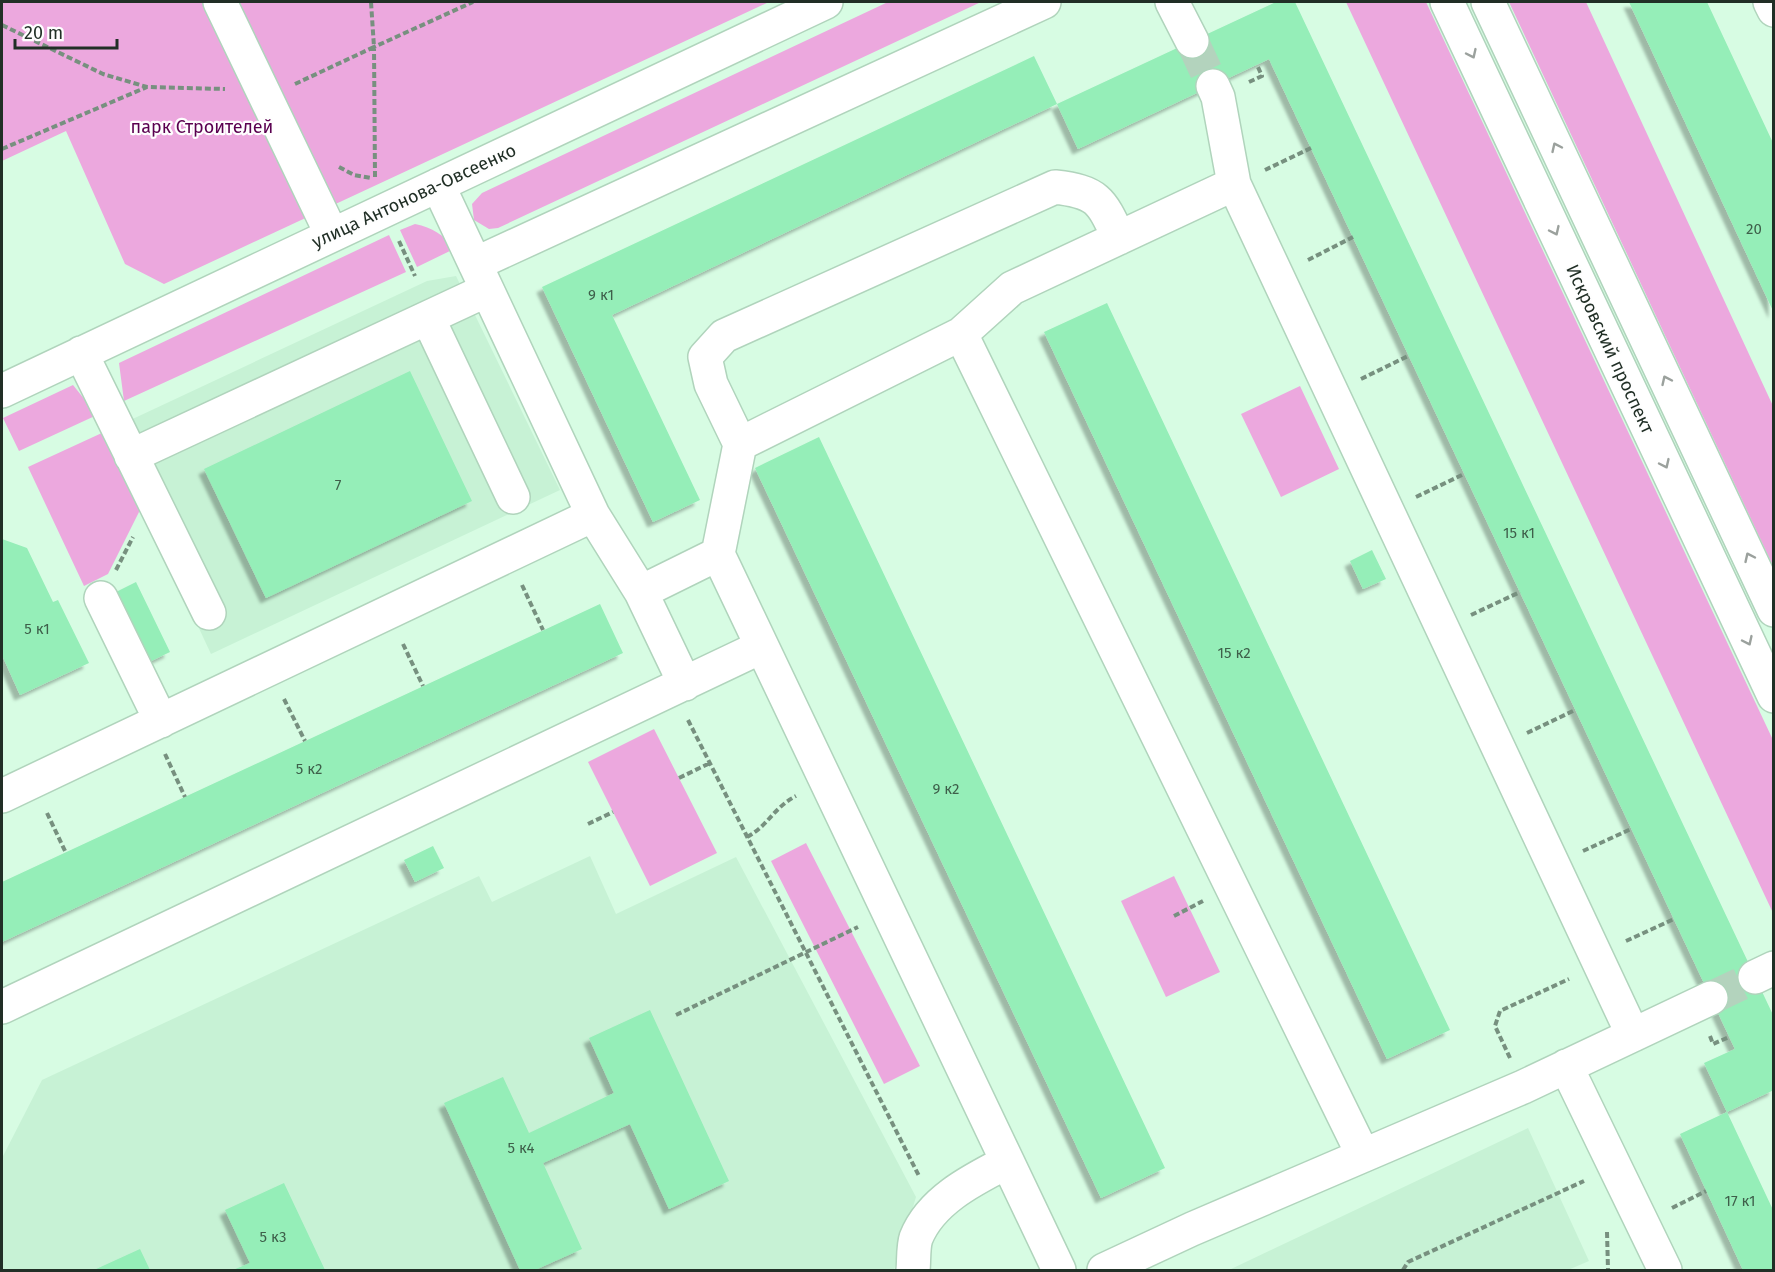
<svg xmlns="http://www.w3.org/2000/svg" width="1775" height="1272" font-family="'Fira Sans',sans-serif">
  <style>
    .built { fill: #c7f2d5 }
    .green { fill: #eca8de }
    .building { fill: #95eeb8; filter: url(#shadow) }
    .lines { fill: none; stroke-linecap: round; stroke-linejoin: round }
    .minor-tunnel { stroke: #b3d3bd; stroke-width: 33; stroke-dasharray: 33 16; stroke-linecap: butt }
    .minor-casing { stroke: #b0d4bc; stroke-width: 36 }
    .path { stroke: #77907f; stroke-width: 4; stroke-dasharray: 6 3; stroke-linecap: butt }
    .minor { stroke: #fff; stroke-width: 33 }
    .oneway { stroke: #9ba19d }
    .labels { text-anchor: middle; stroke-width: 4.5; stroke-linejoin: round; paint-order: stroke }
    .number-label { font-size: 15px; fill: #3e5f4a }
    .park-label { font-size: 18px; fill: #5a0050; stroke: #fefefe }
    .street-label { font-size: 18px; fill: #212f26; stroke: #fefefe }
  </style>
  <defs>
    <filter id="shadow"><feDropShadow dx="-5.5" dy="5.5" stdDeviation="1.5" flood-color="#0004"/></filter>
  </defs>
  <rect width="100%" height="100%" fill="#d7fce3"/>
  <!-- built -->
  <path class="built" d="M456,276l104,214 -349,164 -104,-223 320,-150z
    M590,856l26,58 120,-57 180,340 -22,73h-892v-112l40,-78 437,-204 13,26z
    M1528,1128l61,133 -21,9h-339z"/>
  <!-- green -->
  <path class="green" d="M2,2h767l-605,282 -39,-20 -59,-133 -64,30z
    M888,2h93l-483,226 -9,1 -15,-9 -2,-16 10,-11z
    M1346,2h80l347,738v173z
    M1509,2h77l187,404v160z
    M415,224c18,4 28,10 39,25l-37,18 -17,-37z
    M389,235l17,37 -282,129 -5,-38z
    M73,385l24,30 -78,36 -16,-33z
    M1300,386l39,83 -58,28 -40,-83z
    M104,432l37,76 -33,66 -24,12 -56,-119z
    M654,729l63,124 -67,33 -62,-124z
    M806,843l114,223 -36,18 -113,-223z
    M1174,876l46,96 -54,25 -45,-96z"/>
  <!-- building -->
  <path class="building" d="M1276,2h19l479,1015v73l-47,22 -23,-49 31,-14 -466,-990 -191,90 -21,-45 -445,211 88,185 -47,22 -111,-235 492,-231 23,48z
    M1629,2h78l67,143v168z
    M1107,303l343,727 -63,29 -343,-727z
    M410,371l62,130 -206,97 -62,-129z
    M819,437l346,731 -64,30 -346,-730z
    M2,539l25,9 26,54 5,-2 31,63 -69,32 -18,-40z
    M1372,550l14,29 -23,10 -13,-28z
    M136,582l34,70 -25,12 -33,-70z
    M600,604l23,49 -621,289v-60z
    M433,846l11,22 -29,14 -11,-22z
    M650,1010l79,171 -60,28 -39,-85 -87,39 39,86 -47,21h-15l-76,-167 59,-26 26,56 85,-40 -25,-55z
    M1727,1112l47,100v58h-31l-63,-136z
    M284,1183l41,87h-92l17,-7 -25,-53z
    M140,1249l10,21h-56z"/>
  <g class="lines">
    <!-- minor-tunnel -->
    <path class="minor-tunnel" d="M1192,41l21,45
      M1711,998l44,-21"/>
    <!-- minor casing -->
    <g class="minor-casing">
      <path id="minor" d="M220,2l112,233
        M1172,2l20,39
        M1447,2l327,694
        M1488,2l286,608
        M1770,2l4,8
        M1213,86l5,11 16,87 399,851
        M475,264l569,-262
        M428,318l85,179
        M961,334l402,821
        M81,353l128,260
        M2,391l824,-389
        M740,444l-29,-60 -6,-27 19,-21 331,-149c43,5 46,13 64,51
        M131,456l356,-166
        M593,515l48,77
        M101,598l60,123
        M685,684l-44,-92 77,-38
        M2,796l591,-281 -155,-330
        M1755,977l19,-9
        M2,1007l759,-360
        M1566,1066l99,204
        M913,1270c1,-9 0,-23 3,-32 15,-38 58,-59 91,-76
        M1059,1270l-341,-716 22,-110 221,-110 51,-46 222,-104
        M1104,1270l88,-41 331,-142 188,-89"/>
    </g>
    <!-- path -->
    <path class="path" d="M2,25l101,49 44,13 78,2
      M1249,82l13,-6 -5,-11
      M295,84l79,-37 -3,-45
      M2,149l145,-62
      M339,167l15,8 17,3
      M1265,170l46,-22
      M375,177l-1,-130 99,-45
      M399,241l16,35
      M1308,260l45,-23
      M1361,379l47,-23
      M1416,497l48,-23
      M116,570l17,-33
      M522,585l21,45
      M1471,615l49,-23
      M403,644l20,42
      M284,699l21,42
      M688,720l231,456
      M1527,733l48,-23
      M165,754l20,43
      M679,778l31,-15
      M47,813l19,40
      M588,824l25,-12
      M747,837c22,-12 26,-29 49,-41
      M1583,851l48,-22
      M1174,916l29,-15
      M1626,941l48,-22
      M676,1015l182,-88
      M1710,1036l3,8 16,-7
      M1510,1058l-15,-32 5,-15 69,-32
      M1672,1208l34,-17
      M1607,1232l1,38
      M1403,1270l5,-8 176,-81"/>
    <!-- minor -->
    <use href="#minor" class="minor"/>
  </g>
  <!-- one-way arrows -->
  <defs><path id="oneway-chevron" d="M-2-3.5L2.5 0L-2 3.5" fill="none" stroke-width="1.6" stroke-linecap="round" stroke-linejoin="round" transform="scale(1.5)"/></defs>
  <g class="oneway">
    <use href="#oneway-chevron" transform="translate(1472 54) rotate(65)"/>
    <use href="#oneway-chevron" transform="translate(1556 147) rotate(-115)"/>
    <use href="#oneway-chevron" transform="translate(1555 231) rotate(65)"/>
    <use href="#oneway-chevron" transform="translate(1666 380) rotate(-115)"/>
    <use href="#oneway-chevron" transform="translate(1665 464) rotate(65)"/>
    <use href="#oneway-chevron" transform="translate(1749 557) rotate(-115)"/>
    <use href="#oneway-chevron" transform="translate(1748 641) rotate(65)"/>
  </g>
  <g class="labels">
    <!-- number labels -->
    <g class="number-label">
      <text x="1754" y="234">20</text>
      <text x="601" y="300">9 к1</text>
      <text x="338" y="490">7</text>
      <text x="1519" y="538">15 к1</text>
      <text x="37" y="634">5 к1</text>
      <text x="1234" y="658">15 к2</text>
      <text x="309" y="774">5 к2</text>
      <text x="946" y="794">9 к2</text>
      <text x="521" y="1153">5 к4</text>
      <text x="1740" y="1206">17 к1</text>
      <text x="273" y="1242">5 к3</text>
    </g>
    <!-- park labels -->
    <g class="park-label">
      <text x="202" y="133">парк Строителей</text>
    </g>
    <!-- street labels -->
    <g class="street-label">
      <text transform="translate(414 196) rotate(-25)" y="6">улица Антонова-Овсеенко</text>
      <text transform="translate(1610 349) rotate(65)" y="6">Искровский проспект</text>
    </g>
  </g>
  <!-- border -->
  <rect width="1775" height="1272" fill="none" stroke="#212f26" stroke-width="6"/>
  <!-- scale -->
  <path d="M15 39v9h102v-9" fill="none" stroke="#212f26" stroke-width="3"/>
  <text x="24" y="39" font-size="18" fill="#212f26" stroke="#fefefe" stroke-width="4.5" paint-order="stroke">20 m</text>
</svg>
